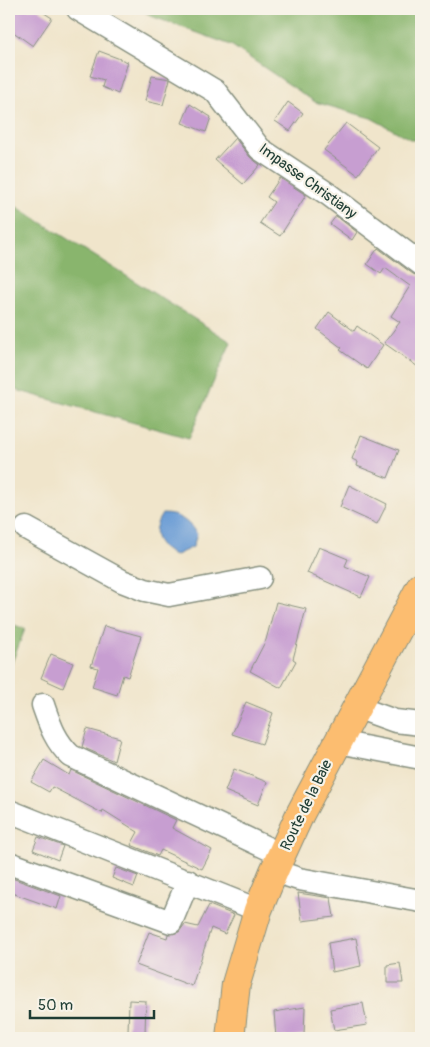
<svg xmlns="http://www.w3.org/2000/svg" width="430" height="1047" font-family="Pangolin,sans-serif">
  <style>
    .forest { fill: #89b56d; stroke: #547950 }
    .water { fill: #6a9cd5; stroke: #446c84 }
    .building { fill: #c79ed1 }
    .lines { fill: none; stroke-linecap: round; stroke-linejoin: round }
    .minor-casing { stroke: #889180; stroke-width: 25 }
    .major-casing { stroke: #889180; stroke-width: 30 }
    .minor { stroke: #fff; stroke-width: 22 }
    .major { stroke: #fcbd6f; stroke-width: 28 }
    .labels { text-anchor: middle; stroke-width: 4.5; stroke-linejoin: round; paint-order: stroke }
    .street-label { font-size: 15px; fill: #1f3d34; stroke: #f7f3e8 }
  </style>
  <rect width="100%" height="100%" fill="#f7f3e8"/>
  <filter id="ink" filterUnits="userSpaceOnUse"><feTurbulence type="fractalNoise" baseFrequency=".02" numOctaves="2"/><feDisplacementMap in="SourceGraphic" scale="10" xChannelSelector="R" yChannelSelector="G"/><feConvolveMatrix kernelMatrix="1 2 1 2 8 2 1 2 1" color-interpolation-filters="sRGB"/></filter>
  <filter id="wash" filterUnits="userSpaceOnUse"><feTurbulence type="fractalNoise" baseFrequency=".0096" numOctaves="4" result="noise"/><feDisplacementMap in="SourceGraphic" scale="20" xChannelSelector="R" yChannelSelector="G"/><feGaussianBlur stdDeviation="1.12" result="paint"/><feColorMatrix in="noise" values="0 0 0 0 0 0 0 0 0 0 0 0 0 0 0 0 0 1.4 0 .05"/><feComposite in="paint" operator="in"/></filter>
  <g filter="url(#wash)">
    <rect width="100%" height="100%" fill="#f0e5cb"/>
    <!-- forest -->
    <path class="forest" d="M141,9h280v131h-9l-41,-22 -56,-16 -84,-57 -80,-29z
      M9,202l222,140 -42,96 -180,-50z
      M9,623l16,6 -16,41z"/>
    <!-- water -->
    <path class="water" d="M162,514c17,0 25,6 35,20l-4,13 -19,9c-18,-12 -25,-22 -12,-42z"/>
    <g id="blocks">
      <!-- building -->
      <path class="building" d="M9,9h29l14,9 -19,28 -24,-17z
        M99,51l29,11 -10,32 -16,-7 2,-7 -14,-4z
        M152,76l18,3 -7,26 -18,-4z
        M288,102l15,11 -13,18 -15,-10z
        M190,104l21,13 -5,15 -24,-9z
        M346,123l32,24 -20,28 -34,-25z
        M235,138l15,19 10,8 -17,19 -28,-24z
        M280,178l26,17 -26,41 -20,-13 14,-21 -7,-5z
        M336,216l21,16 -5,8 -22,-16z
        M378,248l35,26 8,3v92l-37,-26 16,-21 -9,-6 19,-30 -25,-18 -4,6 -14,-10z
        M329,312l25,19 3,-5 26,19 -16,24 -27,-19 2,-2 -25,-19z
        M361,435l38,15 -11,28 -31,-12 1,-4 -6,-3z
        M349,485l38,19 -10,20 -37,-17z
        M319,547l29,12 -3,7 25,11 -9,20 -54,-24z
        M276,602l30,7 -13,50 3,2 -15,27 -31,-17 16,-31z
        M104,626l37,10 -13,41 -5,-2 -6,20 -25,-8 6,-19 -7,-2z
        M51,654l22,9 -10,25 -22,-10z
        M246,702l27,11 -11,31 -30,-10z
        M87,729l33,9 -6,23 -32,-14z
        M44,760l25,15 2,-5 105,50 -4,8 40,22 -10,19 -41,-19 -3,6 -27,-11 7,-13 -35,-22 -1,3 -50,-26 -3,5 -18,-10z
        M234,769l33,13 -9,23 -33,-14z
        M38,837l25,9 -5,14 -25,-10z
        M116,868l22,8 -4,11 -22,-9z
        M9,877l52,19 -4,13 -48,-17z
        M298,893l33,5 3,19 -32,4z
        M209,905l25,10 -9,19 -14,-6 -19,58 -56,-21 13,-33 18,6 1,-4 11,-2 6,-8 13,3z
        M356,938l5,28 -29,6 -4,-29z
        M400,963l3,20h-16v-18z
        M129,1000l17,1 -1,32 -17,-1z
        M363,1003l4,22 -33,5 -4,-21z
        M305,1007l-1,28 -28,3 -2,-26z"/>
    </g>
  </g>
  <g filter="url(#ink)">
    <use href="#blocks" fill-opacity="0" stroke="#889180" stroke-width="1"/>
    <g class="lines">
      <!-- minor casing -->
      <g class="minor-casing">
        <path id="minor" d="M78,9l137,82 45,58 68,45 93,70
          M26,528l96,53 23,9 24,5 91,-17
          M43,705c7,20 12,36 28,51l211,99
          M356,707l39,14 26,3
          M338,742l83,16
          M9,811l249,99
          M9,863l162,59 17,-41
          M274,871l25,8 122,22"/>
      </g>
      <!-- major casing -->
      <g class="major-casing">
        <path id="major" d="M230,1038l6,-54 22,-74 16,-39 26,-57 121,-228"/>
      </g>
      <!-- minor -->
      <use href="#minor" class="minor"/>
      <!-- major -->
      <use href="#major" class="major"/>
    </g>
  </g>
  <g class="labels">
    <!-- street labels -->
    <g class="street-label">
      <text transform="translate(308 181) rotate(36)" y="5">Impasse Christiany</text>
      <text transform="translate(306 805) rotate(-64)" y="5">Route de la Baie</text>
    </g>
  </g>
  <!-- margin -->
  <rect width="430" height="1047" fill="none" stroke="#f7f3e8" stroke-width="30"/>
  <!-- scale -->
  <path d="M30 1010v8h124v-8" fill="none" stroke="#1f3d34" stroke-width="2.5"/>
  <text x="38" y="1010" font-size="15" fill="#1f3d34" stroke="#f7f3e8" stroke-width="4" paint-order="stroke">50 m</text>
</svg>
